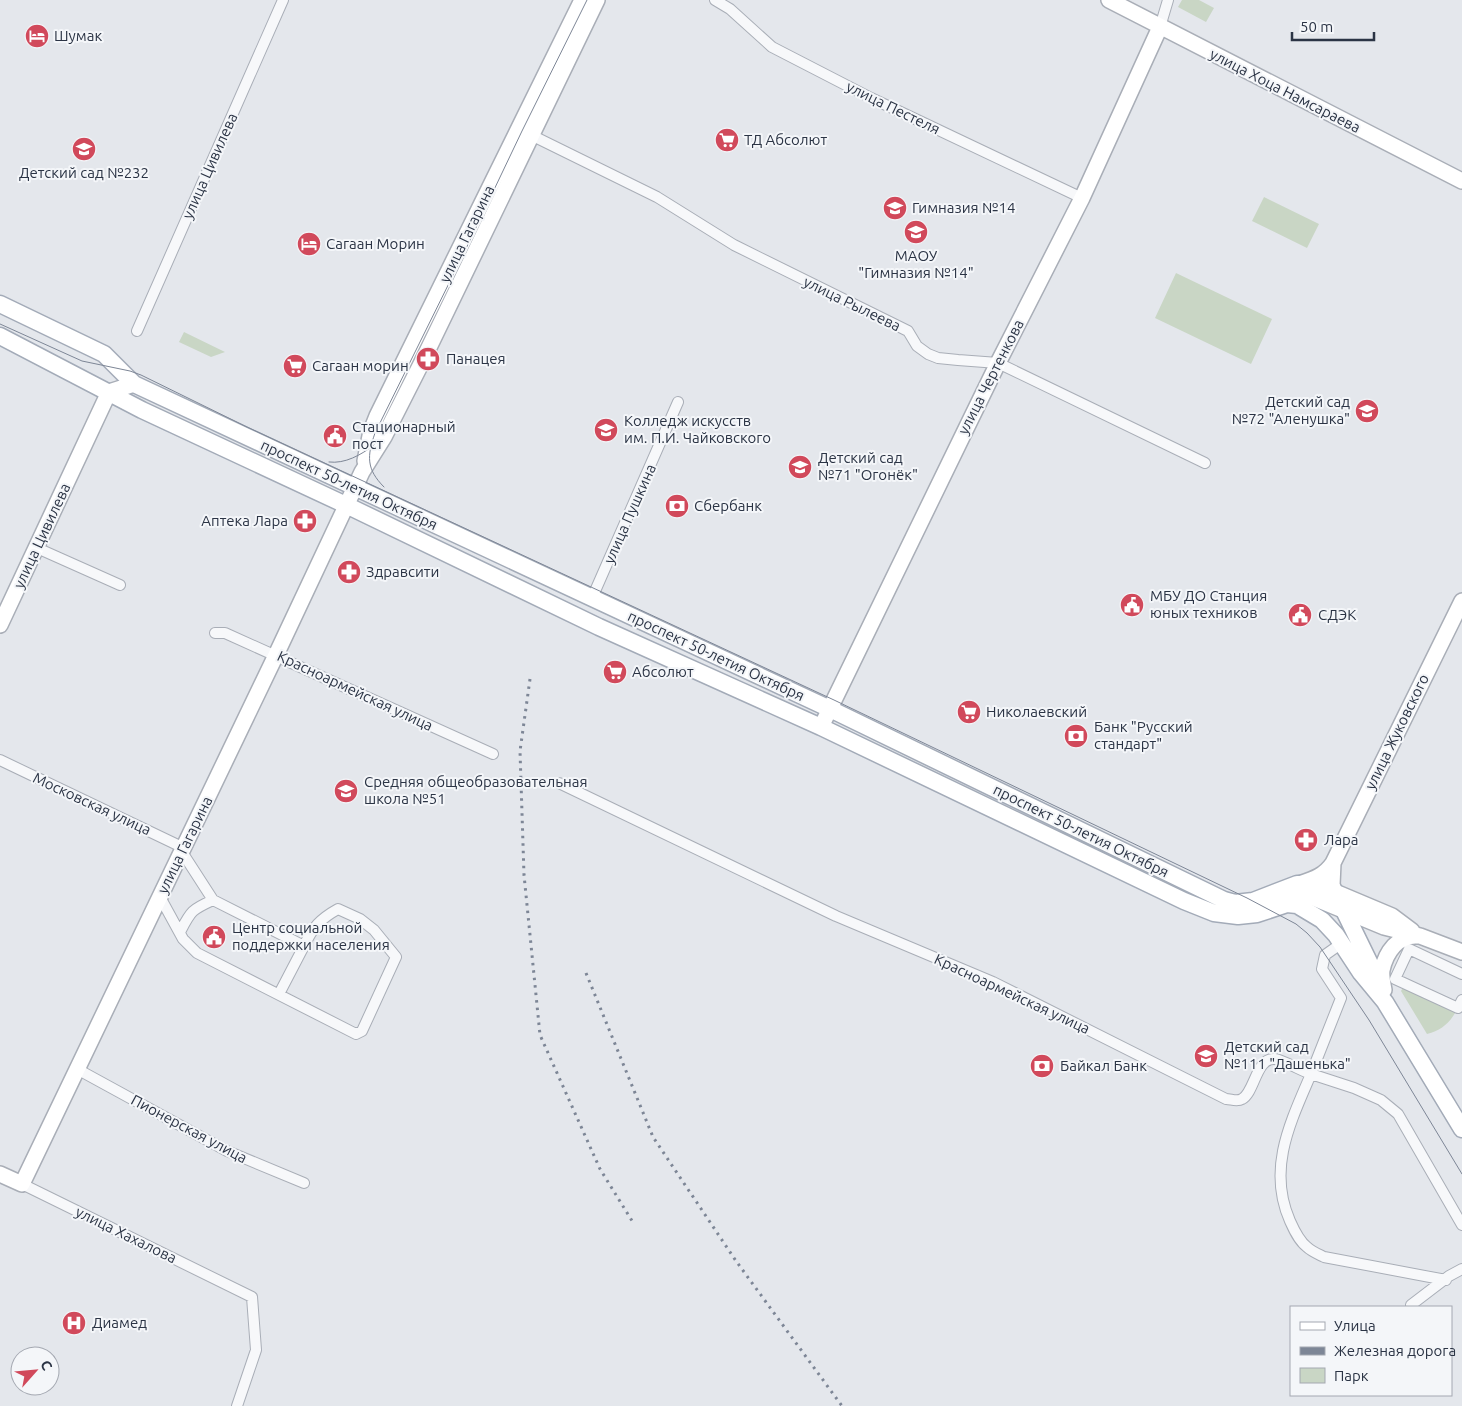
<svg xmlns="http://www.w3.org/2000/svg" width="1462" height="1406" font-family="Ubuntu,sans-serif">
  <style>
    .green { fill: #c9d6c5 }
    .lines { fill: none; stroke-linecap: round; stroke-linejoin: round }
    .street-casing { stroke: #a9aeb7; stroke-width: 12 }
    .secondary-casing { stroke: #a9aeb7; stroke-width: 18 }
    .primary-casing { stroke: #a3abb8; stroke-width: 19 }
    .street { stroke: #f7f8fa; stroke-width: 10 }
    .secondary { stroke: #fff; stroke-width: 15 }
    .primary { stroke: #fff; stroke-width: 16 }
    .tram { stroke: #7d8696; stroke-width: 1 }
    .rail { stroke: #7d8696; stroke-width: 3; stroke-dasharray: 2.5 5; stroke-linecap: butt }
    .labels { text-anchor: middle; stroke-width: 4; stroke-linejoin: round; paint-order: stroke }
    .poi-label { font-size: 15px; fill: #2b3445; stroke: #f4f6f9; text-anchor: start }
    .street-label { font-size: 15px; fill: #2b3445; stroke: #f4f6f9 }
  </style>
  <rect width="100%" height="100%" fill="#e4e7ec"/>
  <!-- green -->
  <path class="green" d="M1182,0h17l15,8 -8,14 -28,-15z
    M1264,197l55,27 -12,24 -55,-27z
    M1176,273l96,46 -21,45 -96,-46z
    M184,332l41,20 -14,5 -32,-15z
    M1405,984l53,24c-8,15 -16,22 -31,26l-26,-43z"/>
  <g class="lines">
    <!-- street casing -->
    <g class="street-casing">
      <path id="street" d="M715,0l15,9 42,38 99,51 211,100
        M1160,27l8,-27
        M531,135l126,62 77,48 174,86 9,15 11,8 10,4 20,2 40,3 207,100
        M137,331l146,-331
        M37,548l83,37
        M592,598l86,-196
        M215,633h10l268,121
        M0,760l184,88
        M559,783l277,133 157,66 233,117c5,0 11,3 16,0 13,-7 14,-42 33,-40 8,1 27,12 36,15l30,-76 -19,-29 3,-14 17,-12
        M182,852l31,48
        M160,897l23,42 14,14 159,81 6,-3 34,-74 -22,-27 -14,-11 -22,-10c-18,10 -25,18 -34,37l-91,-46c-22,10 -22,11 -33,32
        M1462,974l-53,-25 -14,30 63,29 4,-8
        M279,994l25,-48
        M77,1069l150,82 77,32
        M22,1184l230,113 4,53 -19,56
        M1446,1280l-122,-23c-6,-3 -13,-6 -17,-10 -8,-6 -13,-17 -17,-26 -23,-52 0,-98 21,-147l43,14 27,12 17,14 64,111
        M1411,1305l38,-29 13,-7"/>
    </g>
    <!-- secondary casing -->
    <g class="secondary-casing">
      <path id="secondary" d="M1109,0l353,181
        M365,461l6,-30 6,-15 205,-416
        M0,625l109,-233 25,-8
        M821,727l177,-364 84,-165 78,-171
        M1333,863l-1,22 3,7 57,24 20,15
        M1299,884c15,-5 25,-8 34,-21l129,-262
        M1281,905l20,-9h8l75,31 36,9 42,16
        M1384,990c-1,-6 -3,-14 -2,-20 4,-18 16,-35 35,-34
        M0,1174l22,10 254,-529 86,-183 22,-35 37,-73 176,-364"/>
    </g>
    <!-- primary casing -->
    <g class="primary-casing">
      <path id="primary" d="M0,304l104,50 30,30 696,325 394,191 11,3 18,-2 44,-17h15l23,8 39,80 7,18
        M0,336l142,74 206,96 251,121 222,100 363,174 30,12 24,3 19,-2 30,-10 10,1 25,15 14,15 25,38 24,29 77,127"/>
    </g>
    <!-- street -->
    <use href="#street" class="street"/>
    <!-- secondary -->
    <use href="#secondary" class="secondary"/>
    <!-- primary -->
    <use href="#primary" class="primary"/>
    <!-- tram -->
    <path class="tram" d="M0,324l82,37 48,10 11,4 106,52 587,273 413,198 49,26 11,9 13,14 49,73 93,154
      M329,462c16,2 32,-7 45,-17
      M384,487c-18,-18 -17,-31 -9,-54l86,-174 61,-128 65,-131"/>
    <!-- rail -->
    <path class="rail" d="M530,679l-10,72 4,124 16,160 60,134 34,55
      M586,973l67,164 83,124 106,145"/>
  </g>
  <!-- icons -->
  <defs>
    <g id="hotel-disc" transform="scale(1.25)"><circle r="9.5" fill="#d1495b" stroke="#f4f6f9"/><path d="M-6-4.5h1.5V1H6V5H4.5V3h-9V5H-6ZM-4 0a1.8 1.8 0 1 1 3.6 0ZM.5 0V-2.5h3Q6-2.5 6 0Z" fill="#fff"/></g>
    <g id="supermarket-disc" transform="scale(1.25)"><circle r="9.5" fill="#d1495b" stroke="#f4f6f9"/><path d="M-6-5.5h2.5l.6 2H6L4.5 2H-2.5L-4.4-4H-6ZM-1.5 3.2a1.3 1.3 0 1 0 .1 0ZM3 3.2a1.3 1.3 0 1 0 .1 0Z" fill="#fff"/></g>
    <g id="school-disc" transform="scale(1.25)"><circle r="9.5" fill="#d1495b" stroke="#f4f6f9"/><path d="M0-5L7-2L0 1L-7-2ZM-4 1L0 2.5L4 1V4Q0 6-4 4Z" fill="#fff"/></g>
    <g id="pharmacy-disc" transform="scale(1.25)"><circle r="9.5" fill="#d1495b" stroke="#f4f6f9"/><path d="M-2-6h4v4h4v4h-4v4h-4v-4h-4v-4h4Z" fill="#fff"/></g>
    <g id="university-disc" transform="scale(1.25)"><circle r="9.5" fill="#d1495b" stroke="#f4f6f9"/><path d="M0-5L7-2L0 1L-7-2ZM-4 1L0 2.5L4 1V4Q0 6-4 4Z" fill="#fff"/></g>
    <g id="civic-disc" transform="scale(1.25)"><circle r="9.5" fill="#d1495b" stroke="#f4f6f9"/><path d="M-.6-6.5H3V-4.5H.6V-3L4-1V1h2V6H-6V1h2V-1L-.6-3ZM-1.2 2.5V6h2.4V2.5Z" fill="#fff"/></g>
    <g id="bank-disc" transform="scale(1.25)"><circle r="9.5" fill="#d1495b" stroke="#f4f6f9"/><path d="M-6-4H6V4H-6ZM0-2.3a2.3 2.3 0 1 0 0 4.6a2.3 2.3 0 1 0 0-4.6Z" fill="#fff"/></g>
    <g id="hospital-disc" transform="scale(1.25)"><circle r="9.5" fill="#d1495b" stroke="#f4f6f9"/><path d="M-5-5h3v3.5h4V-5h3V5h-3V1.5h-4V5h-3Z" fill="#fff"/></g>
  </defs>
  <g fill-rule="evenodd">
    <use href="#hotel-disc" x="37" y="36"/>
    <use href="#supermarket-disc" x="727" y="140"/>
    <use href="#school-disc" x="84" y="149"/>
    <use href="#school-disc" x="895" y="208"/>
    <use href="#school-disc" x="916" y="232"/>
    <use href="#hotel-disc" x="309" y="244"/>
    <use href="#pharmacy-disc" x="428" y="359"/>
    <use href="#supermarket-disc" x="295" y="366"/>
    <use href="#school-disc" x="1367" y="411"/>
    <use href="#university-disc" x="606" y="430"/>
    <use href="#civic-disc" x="335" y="436"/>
    <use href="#school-disc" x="800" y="467"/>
    <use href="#bank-disc" x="677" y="506"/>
    <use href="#pharmacy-disc" x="305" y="521"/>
    <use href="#pharmacy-disc" x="349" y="572"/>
    <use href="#civic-disc" x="1132" y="605"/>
    <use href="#civic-disc" x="1300" y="615"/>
    <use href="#supermarket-disc" x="615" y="672"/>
    <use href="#supermarket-disc" x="969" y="712"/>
    <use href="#bank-disc" x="1076" y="736"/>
    <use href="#school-disc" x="346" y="791"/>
    <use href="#pharmacy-disc" x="1306" y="840"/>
    <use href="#civic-disc" x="214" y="937"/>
    <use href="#school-disc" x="1206" y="1056"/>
    <use href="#bank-disc" x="1042" y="1066"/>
    <use href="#hospital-disc" x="74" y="1323"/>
  </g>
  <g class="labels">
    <!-- poi labels -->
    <g class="poi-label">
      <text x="54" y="41">Шумак</text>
      <text x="744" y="145">ТД Абсолют</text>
      <text x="84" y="178" text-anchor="middle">Детский сад №232</text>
      <text x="912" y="213">Гимназия №14</text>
      <text x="326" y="249">Сагаан Морин</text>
      <text x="916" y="261" text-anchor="middle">МАОУ<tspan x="916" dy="17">"Гимназия №14"</tspan></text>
      <text x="446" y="364">Панацея</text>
      <text x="312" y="371">Сагаан морин</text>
      <text x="1350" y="407" text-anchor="end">Детский сад<tspan x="1350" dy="17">№72 "Аленушка"</tspan></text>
      <text x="624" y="426">Колледж искусств<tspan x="624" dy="17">им. П.И. Чайковского</tspan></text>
      <text x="352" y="432">Стационарный<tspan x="352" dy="17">пост</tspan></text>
      <text x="818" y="463">Детский сад<tspan x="818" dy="17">№71 "Огонёк"</tspan></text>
      <text x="694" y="511">Сбербанк</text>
      <text x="288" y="526" text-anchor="end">Аптека Лара</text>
      <text x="366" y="577">Здравсити</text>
      <text x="1150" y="601">МБУ ДО Станция<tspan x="1150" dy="17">юных техников</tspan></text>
      <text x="1318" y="620">СДЭК</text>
      <text x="632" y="677">Абсолют</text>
      <text x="986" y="717">Николаевский</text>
      <text x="1094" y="732">Банк "Русский<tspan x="1094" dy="17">стандарт"</tspan></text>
      <text x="364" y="787">Средняя общеобразовательная<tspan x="364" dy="17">школа №51</tspan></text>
      <text x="1324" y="845">Лара</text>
      <text x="232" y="933">Центр социальной<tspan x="232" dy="17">поддержки населения</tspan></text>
      <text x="1224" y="1052">Детский сад<tspan x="1224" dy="17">№111 "Дашенька"</tspan></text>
      <text x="1060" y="1071">Байкал Банк</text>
      <text x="92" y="1328">Диамед</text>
    </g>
    <!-- street labels -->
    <g class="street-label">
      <text transform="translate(1285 91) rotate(27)" y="5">улица Хоца Намсараева</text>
      <text transform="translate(893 108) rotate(26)" y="5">улица Пестеля</text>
      <text transform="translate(210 166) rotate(-66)" y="5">улица Цивилева</text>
      <text transform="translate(467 234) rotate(-64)" y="5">улица Гагарина</text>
      <text transform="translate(852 304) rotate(26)" y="5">улица Рылеева</text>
      <text transform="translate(991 377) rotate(-63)" y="5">улица Чертенкова</text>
      <text transform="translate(349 485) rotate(25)" y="5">проспект 50-летия Октября</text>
      <text transform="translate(630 514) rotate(-66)" y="5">улица Пушкина</text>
      <text transform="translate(42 536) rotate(-65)" y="5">улица Цивилева</text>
      <text transform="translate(716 656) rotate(25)" y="5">проспект 50-летия Октября</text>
      <text transform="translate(355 691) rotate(25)" y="5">Красноармейская улица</text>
      <text transform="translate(1397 732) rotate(-64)" y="5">улица Жуковского</text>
      <text transform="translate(92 804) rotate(25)" y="5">Московская улица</text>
      <text transform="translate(1081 831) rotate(26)" y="5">проспект 50-летия Октября</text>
      <text transform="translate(185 845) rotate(-64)" y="5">улица Гагарина</text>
      <text transform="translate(1012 994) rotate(25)" y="5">Красноармейская улица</text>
      <text transform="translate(189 1129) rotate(28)" y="5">Пионерская улица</text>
      <text transform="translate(126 1235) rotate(26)" y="5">улица Хахалова</text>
    </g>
  </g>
  <!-- legend -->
  <rect x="1290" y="1306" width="162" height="90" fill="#f4f6f9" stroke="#a4a8b1"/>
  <rect x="1300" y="1322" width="25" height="8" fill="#ffffff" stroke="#a4a8b1"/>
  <text x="1334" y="1331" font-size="15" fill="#2b3445">Улица</text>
  <rect x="1300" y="1347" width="25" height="8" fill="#7d8696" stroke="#a4a8b1"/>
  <text x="1334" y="1356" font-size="15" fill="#2b3445">Железная дорога</text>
  <rect x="1300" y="1368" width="25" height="15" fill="#c9d6c5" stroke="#a4a8b1"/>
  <text x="1334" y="1381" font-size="15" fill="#2b3445">Парк</text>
  <!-- north arrow -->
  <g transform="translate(35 1371) rotate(63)"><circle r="24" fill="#f4f6f9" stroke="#a4a8b1"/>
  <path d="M0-4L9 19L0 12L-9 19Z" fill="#d1495b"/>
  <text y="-8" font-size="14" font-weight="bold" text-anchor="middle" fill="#2b3445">С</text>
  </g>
  <!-- scale -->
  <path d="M1292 32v8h82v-8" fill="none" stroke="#2b3445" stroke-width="2.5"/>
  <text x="1300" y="32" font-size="15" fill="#2b3445" stroke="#f4f6f9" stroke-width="4" paint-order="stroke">50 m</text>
</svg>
